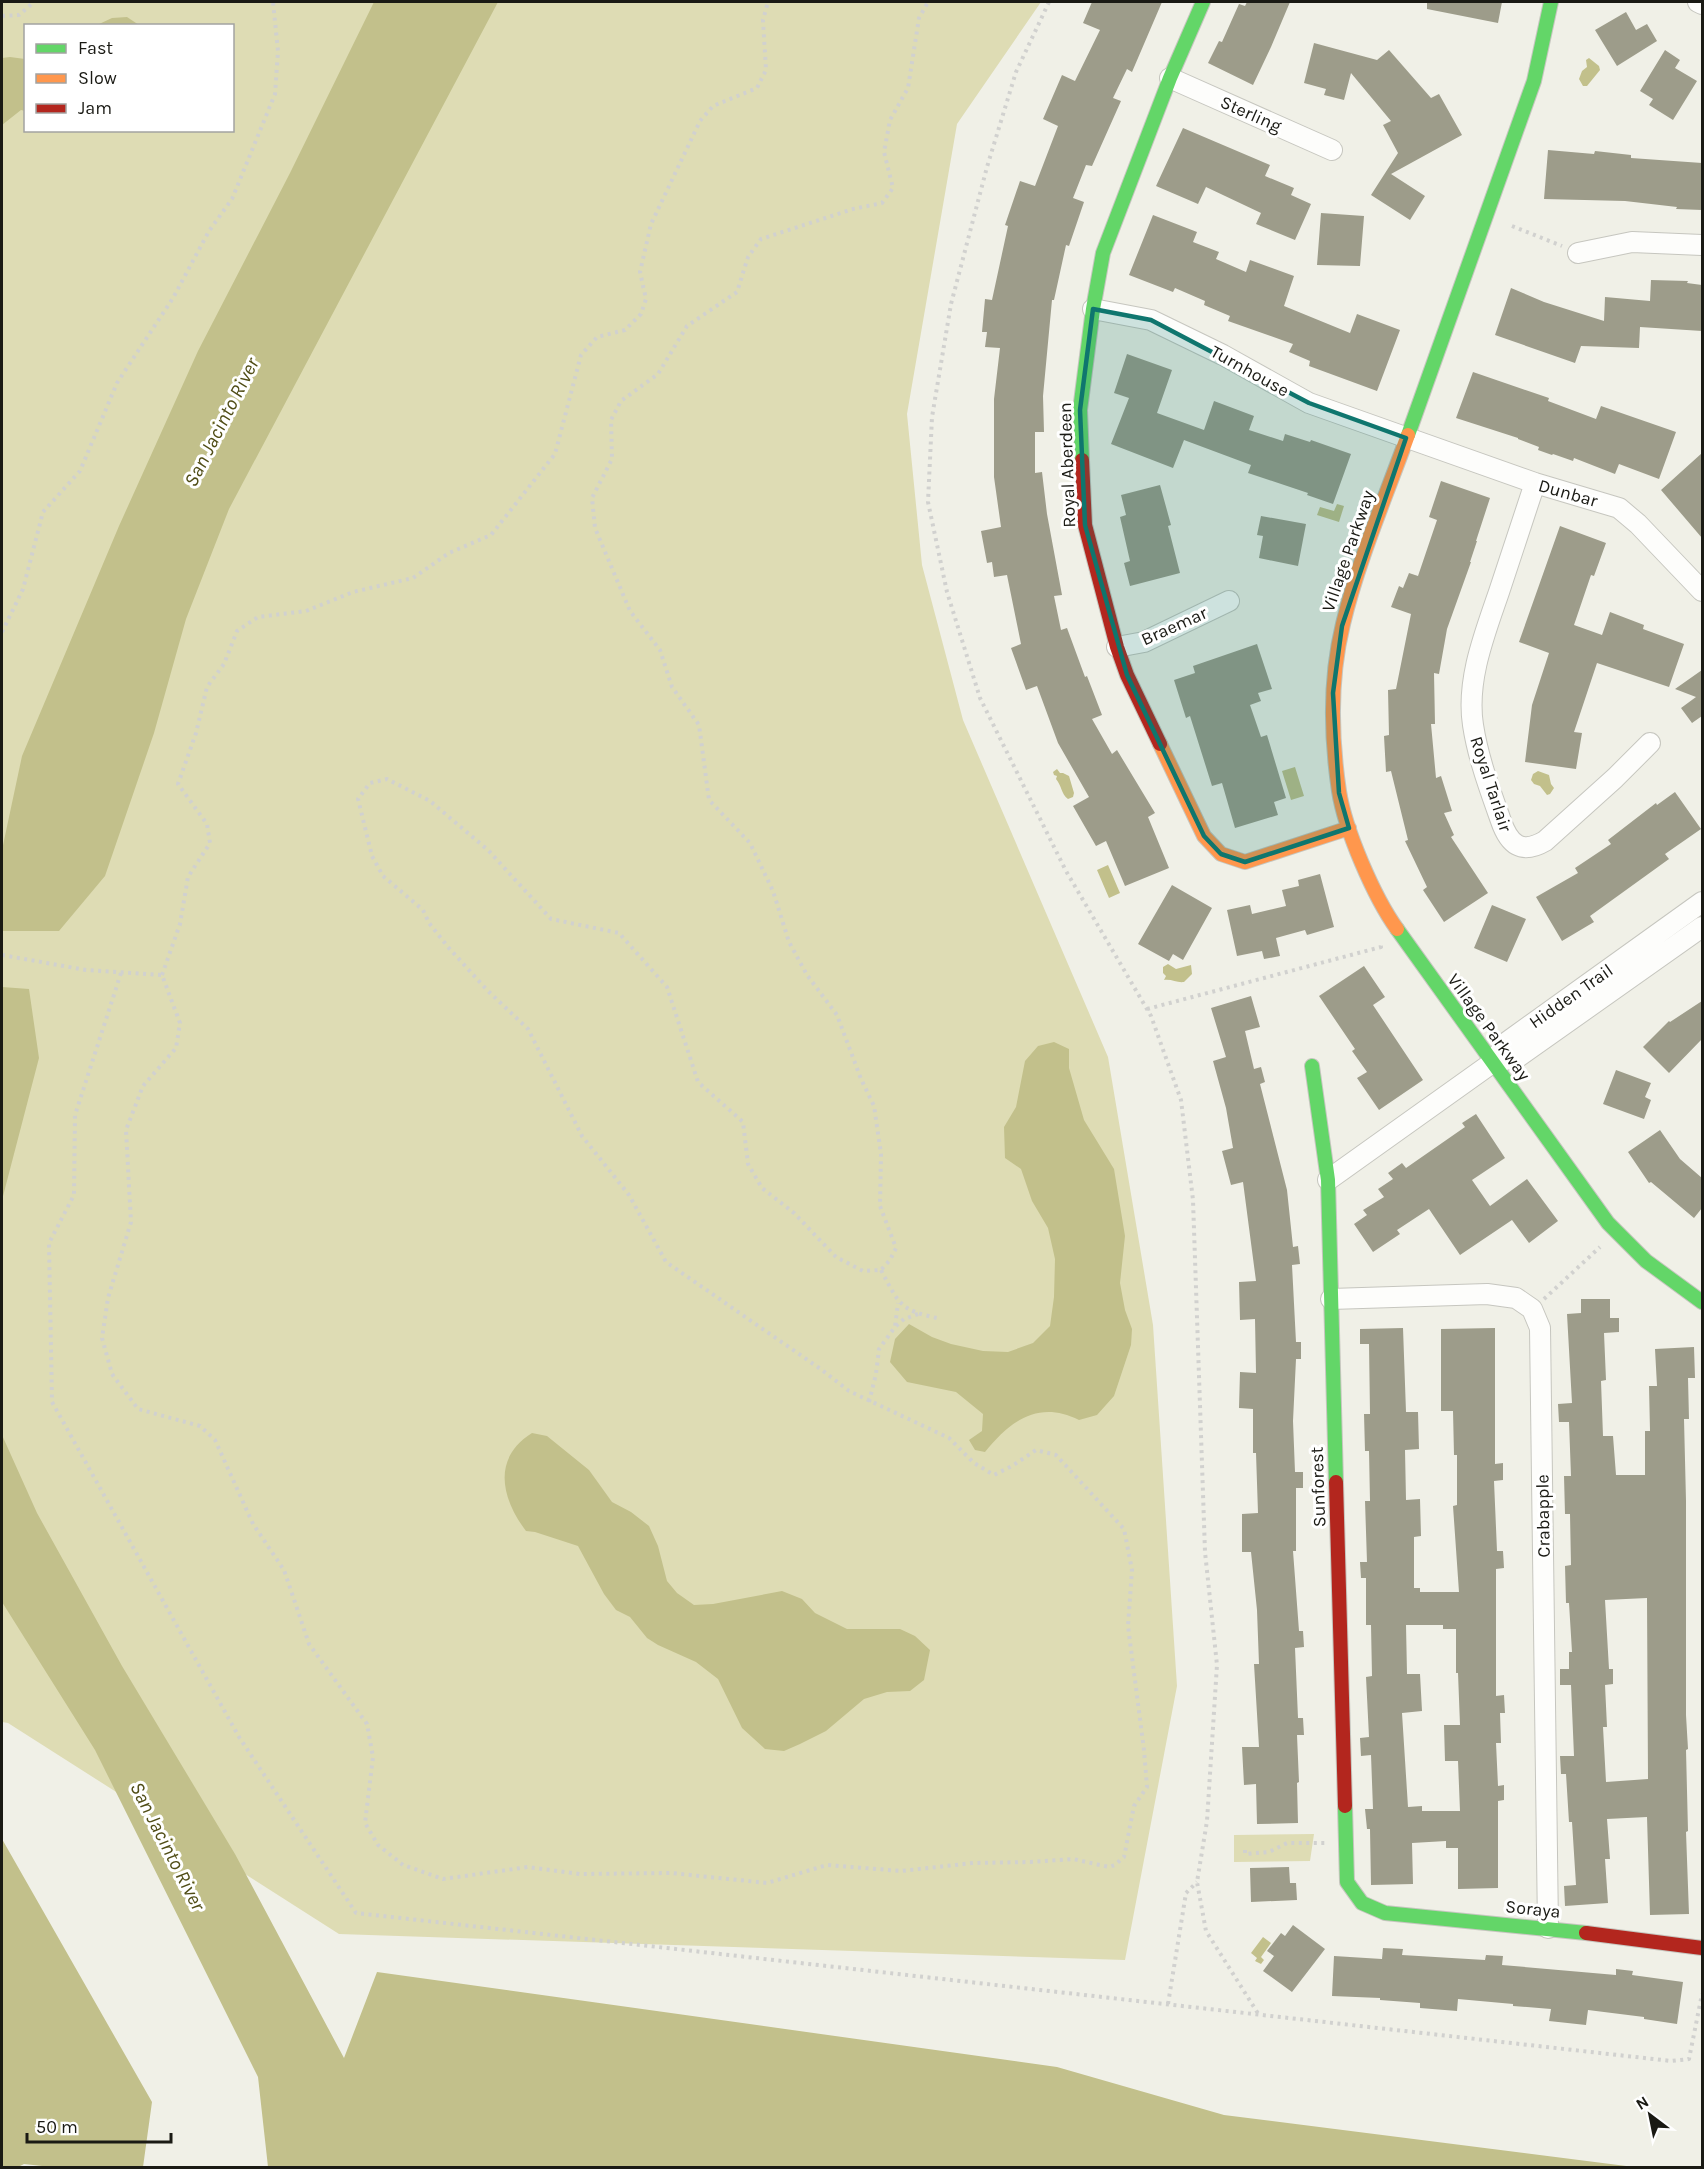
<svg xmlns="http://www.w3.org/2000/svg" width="1704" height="2169" font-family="Karla,sans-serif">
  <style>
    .green { fill: #dedcb4; fill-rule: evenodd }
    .water { fill: #c2c08b }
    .building { fill: #9d9c8a; fill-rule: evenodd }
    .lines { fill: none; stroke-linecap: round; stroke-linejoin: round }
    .street-casing { stroke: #c6c6bf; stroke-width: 22 }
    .fast-casing { stroke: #c6c6bf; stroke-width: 16 }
    .slow-casing { stroke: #c6c6bf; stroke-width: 16 }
    .jam-casing { stroke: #c6c6bf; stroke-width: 16 }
    .path { stroke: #d1d1cf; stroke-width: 4; stroke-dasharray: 3 4.5; stroke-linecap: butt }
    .street { stroke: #fdfdfb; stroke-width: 20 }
    .fast { stroke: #63d668; stroke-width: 14 }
    .slow { stroke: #ff974d; stroke-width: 14 }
    .jam { stroke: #b3261e; stroke-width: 14 }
    .marked { fill: #0f766e; fill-opacity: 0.2; stroke: #0f766e; stroke-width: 4.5; stroke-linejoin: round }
    .labels { text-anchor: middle; stroke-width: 6; stroke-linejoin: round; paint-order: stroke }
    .street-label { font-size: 18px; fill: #1a1a14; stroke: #fff }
    .water-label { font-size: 20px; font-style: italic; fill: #504d16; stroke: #fff }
  </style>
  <rect width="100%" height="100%" fill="#f0f0e7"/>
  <!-- green -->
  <path class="green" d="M2,2h1039l-84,122 -50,290 15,151 41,155 145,337 45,268 24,361 -52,274 -786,-26 -331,-211 -6,-1zM26,26h206v104h-206z
    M1314,1834l-4,27 -76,1v-27z"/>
  <!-- water -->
  <path class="water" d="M374,2h124l-269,507 -43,110 -32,114 -49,143 -46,55h-57v-81l20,-94 97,-230 79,-175 92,-178z
    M127,17l12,8h-42l15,-7z
    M10,57l15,2v52l-4,-1 -19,15v-67z
    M1589,58l10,8 1,4 -13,16h-4l-4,-7 3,-8 5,-4 -1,-7z
    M1337,504l7,2 -5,16 -22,-7 3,-8 14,4z
    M1295,767l9,29 -13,4 -9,-29z
    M1057,769l3,4h3l6,3 5,17 -1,4 -5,2c-7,-5 -6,-13 -12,-20l1,-3 -3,-1 -1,-3z
    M1538,771l11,4 2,9 3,4 -4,6 -3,1 -7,-9 -6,-2 -3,-4 2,-6z
    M1108,865l12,28 -11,5 -12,-28z
    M1168,964l8,5 15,-4 1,9 -8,8c-7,1 -12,-3 -20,-2l2,-4 -3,-3v-6z
    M2,987l27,2 10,69 -37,142v15z
    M1054,1042l15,7v19l15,52 30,49 11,67 -5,47 5,27 7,19 -1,16 -17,51 -17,19 -18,5c-40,-20 -68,0 -94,32l-10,-2 -6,-10 13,-9 1,-17 -27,-22 -49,-10 -17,-20 5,-23 14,-15 23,13 19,7 32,7 25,1 25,-9 17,-17 4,-29 1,-38 -7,-31 -16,-27 -11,-32 -16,-11 -1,-31 12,-20 9,-46 13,-15z
    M532,1433l15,3 42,34 23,32 19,10 18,14 9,20 9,35 10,12 17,12 19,-1 69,-13 20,8 13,14 32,16h53l15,7 15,14 -6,30 -14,11 -23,1 -23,7 -38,32 -26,13 -16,7 -19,-2 -23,-21 -24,-49 -22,-17 -38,-17 -11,-7 -17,-21 -14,-7 -12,-16 -26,-48 -43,-14 -9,-1c-25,-33 -34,-73 6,-98z
    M2,1435l35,78 85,153 113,188 109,204 33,-86 680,95 167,48 410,52h-1366l-10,-90 -163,-327 -93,-148z
    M2,1839l150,263 -9,65 -83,1 -36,-4 -6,3h-16z
    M1263,1937l8,6 -10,14 3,3 -3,4 -6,-3 2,-3 -6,-5z"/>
  <!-- building -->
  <path class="building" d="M1092,2h70l-30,70 -5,-3 -14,29 8,3 -29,65 -6,-1 -13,33 11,4 -15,44 -3,-1 -12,55h-2l-9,96 1,36h-9v41l7,-1 5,42 15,81 -8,1 7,34 6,-2 18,49 2,-1 15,39 -10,4 20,35 5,-4 38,63 -7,4 21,51 -44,18 -19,-45 -10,5 -23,-40 16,-9 -31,-54 -21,-57 -11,4 -15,-42 10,-4 -14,-69 -13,2 -2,-15 -5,1 -6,-32 20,-4 -7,-50v-78l6,-51 -15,-1 2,-15h-5l3,-33 7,1 16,-74 -3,-1 15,-44 15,5 23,-60 -15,-7 19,-44 13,6 25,-51 -17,-7z
    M1247,2h43l-19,45 -18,38 -45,-22 11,-22 3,1 17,-38 6,2z
    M1427,2h75l-4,21 -71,-14z
    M1626,12l10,18 11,-6 10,17 -40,25 -22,-36z
    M1314,43l63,17 12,-10 42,48 8,-4 23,41 -71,39 34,22 -15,24 -39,-25 27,-42 -15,-28 8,-4 -40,-48 -7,27 -20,-5 2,-6 -22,-6z
    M1665,50l15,10 -5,8 22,13 -24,39 -24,-15 4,-6 -13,-8z
    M1183,128l87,37 -5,11 29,12 -3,7 20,9 -16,36 -39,-16 5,-11 -55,-26 -8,17 -42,-18z
    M1548,150l46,4 1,-3 36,4v3l71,5v47l-26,-1 1,-2 -52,-6 -81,-2z
    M1321,213l43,3 -4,50 -43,-1z
    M1153,215l44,17 -4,10 26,10 -3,7 30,13 4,-12 44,16 -10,30 66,27 7,-19 43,16 -23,61 -68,-25 1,-5 -21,-9 4,-8 -65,-23 2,-5 -26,-11 1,-4 -30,-13 -2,4 -44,-17z
    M1651,280l37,1 -1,2 15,2v46l-62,-4 -1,21 -58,-2 -6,17 -80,-28 16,-47 33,14 60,19 1,-24 45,4z
    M1127,354l45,16 -15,43 47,17 10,-29 40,15 -5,14 34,11 2,-7 25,8 1,-2 40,14 -18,50 -26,-9 1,-2 -60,-20 3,-8 -67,-25 -11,28 -62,-24 18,-46 -15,-5z
    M1473,372l76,26 -1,3 48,18 5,-13 75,26 -17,47 -40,-15 -4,10 -41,-16 -1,3 -20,-7 -1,1 -14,-5 1,-3 -21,-8v-1l-62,-20z
    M1702,453v85l-41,-48z
    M1441,481l49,17 -14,43h1l-7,21h1l-24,67 -8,45 -5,-1 1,51h-4l5,54 5,-2 11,35 -8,2 10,22 -3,2 37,56 -44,29 -21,-32 4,-3 -22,-46 3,-1 -17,-69 -5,1 -2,-36 5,-1 -1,-45 8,-1 15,-75 -20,-7 8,-21 4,2 6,-15 9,3 19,-56 -8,-3z
    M1160,485l11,40 -3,1 12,47 -50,13 -6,-23 6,-2 -10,-44 6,-2 -5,-20z
    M1261,516l45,8 -8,42 -39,-8 4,-22 -6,-1z
    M1560,526l46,17 -12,33 -3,-1 -17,50 28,10 8,-23 34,13 -1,4 41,15 -15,43 -72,-24 -23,69 8,1 -6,36 -51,-7 7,-57 17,-52 -30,-11z
    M1257,644l15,45 -14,4 3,8 -11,4 11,32 6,-2 19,63 -12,4 4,13 -43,13 -13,-45 -10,3 -22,-70 -4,2 -12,-38 21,-7 -2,-7z
    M1702,670v46l-10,7 -11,-15 15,-11 -21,-8z
    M1675,792l26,37 -36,25 4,5 -79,57 4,6 -32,19 -26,-44 42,-24 -3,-5 36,-24 -3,-4 48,-37 1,2z
    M1320,874l14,53 -27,8 -2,-5 -29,8 4,18 -16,3 -2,-8 -25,5 -10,-46 23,-5 2,9 34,-8 -4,-16 17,-4 -1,-6z
    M1172,885l40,23 -29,52 -10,-6 -4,7 -31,-17z
    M1492,905l34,14 -19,43 -33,-14z
    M1364,966l21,31 -12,8 50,75 -44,30 -22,-32 10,-6 -15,-21 3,-2 -36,-53z
    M1251,996l9,31 -15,4 9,38 7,-2 4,15 -5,2 27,106 6,57 5,-1 2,18 -8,1 4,77h5v17h-5l-3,62 2,51h8v16h-7v63h-3l6,80h4l1,16 -9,1 3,70h5l1,17h-7l2,47 -2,1 1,40 -41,1 -1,-40 -12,1 -2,-38h17l-5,-83h5l-2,-54 -6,-58h-9v-38l16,-1 -2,-60h-3v-44l-14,-1 1,-36 16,1 -1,-54 -15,1 -1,-38 17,-1 -13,-99 -12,3 -9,-34 11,-3 -7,-40 -13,-47 13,-4 -15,-49z
    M1702,1001v38l-33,34 -26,-26 26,-26 1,1z
    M1616,1070l35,13 -6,14 6,3 -7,19 -41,-15z
    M1476,1114l29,44 -33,22 18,26 37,-27 31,42 -29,22 -17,-23 -52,35 -31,-46 -32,21 3,4 -27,18 -19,-28 13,-9 -4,-5 21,-13 -6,-8 15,-10 -5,-6 14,-10 4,5 59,-41 -3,-4z
    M1660,1130l20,29 22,19v30l-8,10 -43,-36 -2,1 -21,-31z
    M1581,1299h29v19h9v14l-15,1 2,47 -5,1 2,55h10l3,39h29v-44h5l-1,-45h8l-2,-37 39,-2 1,31h-7l1,41h-5l2,82v214l2,34 -2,1 2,81 -2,1 3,82 -39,1 -3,-98 -40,2 3,40h-5l3,44 -43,3 -1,-20 12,-1 -4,-63h-3l-3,-48h-5l-1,-18h14l-3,-71h-11v-16h9v-17h3l-3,-49h-3l-1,-37 6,-1 -1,-51h-5l-1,-38h7l-2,-54h-10l-1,-18 14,-1 -5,-89 14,-1zM1647,1598l1,181 -42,3 -3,-55h4l-2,-42 8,-1v-15h-4l-4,-69z
    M1403,1328l3,84h12l1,37 -14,1 1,50 14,-1 1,37 -7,1v51h6v4h39l-6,-86 4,-1v-50h-3l-1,-44h-12v-82l54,-1v136l8,-1v17l-9,1 3,70h6l1,17 -8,1v127l8,-1 1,18h-5l1,30h-5l2,43 6,-1v15l-6,1v87l-40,1v-41h-12v-7l-34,2 1,41 -42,1 -1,-56h-3l-2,-20h8l-2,-54 -10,1 -1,-18 9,-1 -3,-60 6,-1 -1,-51h-5v-47h-5l-1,-16h7l-2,-61h5l-1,-50h-4l-1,-37h6l-1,-70h-9v-15zM1406,1625h37v4h13v44h2l2,52h-16l1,36h13l2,50h-38v-5l-14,1 -6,-94 20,-2 -2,-37h-13z
    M1289,1867l1,16h6l1,17 -46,2 -1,-34z
    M1293,1925l32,24 -33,43 -29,-21 11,-15 -7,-5 14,-18 4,3z
    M1383,1948l20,1 -1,6 83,5 1,-5 17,1 -1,9 114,10v-6l17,2 -1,4 51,7 -6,42 -33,-5v-2l-56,-7 -2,15 -37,-4 2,-12 -38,-3v-2l-55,-5 -1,12 -37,-3v-5l-40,-3v-2l-48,-2 2,-40 48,3z"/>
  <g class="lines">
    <!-- street casing -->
    <g class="street-casing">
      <path id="street" d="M1698,2l4,2
        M1170,78l162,72
        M1578,253l54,-11 70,3
        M1093,309l58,11 72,35 86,48 226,80 84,25 19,16 64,67
        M1535,483c-12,36 -24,72 -36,109 -14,41 -33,88 -26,133 5,33 17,65 28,96 8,23 20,34 44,20l70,-63 35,-35
        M1117,647l27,-5 85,-41
        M1492,1063l26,-6 184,-130
        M1328,1180l164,-117 15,-21 195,-140
        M1331,1299l156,-5 29,4 16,11 8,19 8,600"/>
    </g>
    <!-- fast casing -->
    <g class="fast-casing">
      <path id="fast" d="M1408,435l126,-354 17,-79
        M1082,460l-2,-50 13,-101 10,-56 67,-175 33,-76
        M1397,929l211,294 38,38 56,41
        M1312,1066l16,114 8,302
        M1345,1806l2,76 15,21 23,10 201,20"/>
    </g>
    <!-- slow casing -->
    <g class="slow-casing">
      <path id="slow" d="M1160,744l44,92 17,18 24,8 104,-34
        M1397,929c-23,-32 -52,-99 -58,-138 -8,-54 -9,-114 4,-167 15,-63 43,-128 65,-189"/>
    </g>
    <!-- jam casing -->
    <g class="jam-casing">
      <path id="jam" d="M1082,460l3,65 32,122 10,28 33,69
        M1336,1482l9,324
        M1586,1933l116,15"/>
    </g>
    <!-- path -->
    <path class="path" d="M1049,2l-33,70 -29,95 -36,137 -19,113 -4,85 19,90 33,106 86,173 85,145 30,84 12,100 12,352 12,113 -10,156 -10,61 9,49 53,84
      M2,16l17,-1 15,-13
      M1512,226l50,20
      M2,632l21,-43 20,-77 37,-41 37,-88 56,-85 36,-67 23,-32 43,-105 3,-43 -5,-49
      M2,955l84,15 76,5 18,48 -4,25 -33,38 -17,44 5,92 -23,76 -6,40 10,36 26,35 62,17 15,14 38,84 31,46 25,74 58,80 6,33 -8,66 13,22 25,20 40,14 85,-12 52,7 91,-1 96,10 60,-18 74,6 72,-8 57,-1 43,-3 36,8 6,-2 9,-8 10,-51 13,-19 -3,-37 -16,-124 4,-56 -8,-41 -68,-74 -20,-5 -24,16 -18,9 -20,-12 -25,-25 -100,-47 -27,-21 -156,-108 -37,-67 -47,-59 -54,-107 -41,-39 -39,-43 -19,-24 -6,-13 -40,-34 -11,-20 -14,-57 12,-16 17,-4 43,22 58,49 63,69 68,14 48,54 31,95 45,40 5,42 14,24 32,25 42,44 27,14 18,-1 9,-10 6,-12 -16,-42 1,-52 -7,-48 -13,-27 -24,-64 -30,-40 -18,-33 -16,-51 -23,-48 -41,-43 -10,-75 -27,-38 -12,-37 -30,-39 -35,-83 -3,-30 20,-39 -1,-39 10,-19 37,-27 29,-48 50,-34 11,-35 13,-18 92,-30 29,-6 11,-15 -9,-36 6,-32 18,-32 11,-70 9,-16
      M121,973l-46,142 -1,80 -25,48 3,159 187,335 117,176 1315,148 18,-2 13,-65
      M162,975l18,-51 8,-47 22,-34 -3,-19 -29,-40 18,-51 11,-46 17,-23 13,-33 21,-14 48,-6 47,-19 60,-14 36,-25 42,-18 64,-81 26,-99 16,-18 28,-7 16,-16 5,-15 -6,-27 11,-48 49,-103 13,-15 44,-18 9,-18 -3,-50 5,-18
      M1147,1009l234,-62 -1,-2
      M881,1270c19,36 19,40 60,49
      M1544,1299l56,-52
      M896,1326l8,-7 14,-5
      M869,1402l7,-28 3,-25 16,-22 3,-24
      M1245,1850v4l24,-2 18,-9h38
      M1168,2004l18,-111 11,-11"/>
    <!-- street -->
    <use href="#street" class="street"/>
    <!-- fast -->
    <use href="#fast" class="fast"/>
    <!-- slow -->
    <use href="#slow" class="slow"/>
    <!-- jam -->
    <use href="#jam" class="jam"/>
  </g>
  <!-- marked area -->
  <path class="marked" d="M1093,309l58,11 158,83 97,35 -64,188 -9,67 6,100 10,35 -104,34 -24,-8 -17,-18 -77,-161 -42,-150 -5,-115z"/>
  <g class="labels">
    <!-- street labels -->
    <g class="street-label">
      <text transform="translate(1251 114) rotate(24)" y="6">Sterling</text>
      <text transform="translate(1250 371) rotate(29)" y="6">Turnhouse</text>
      <text transform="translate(1067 465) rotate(-92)" y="6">Royal Aberdeen</text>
      <text transform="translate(1568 493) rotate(16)" y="6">Dunbar</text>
      <text transform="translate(1348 551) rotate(-71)" y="6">Village Parkway</text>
      <text transform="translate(1174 626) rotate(-24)" y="6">Braemar</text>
      <text transform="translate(1491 784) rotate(72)" y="6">Royal Tarlair</text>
      <text transform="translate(1571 996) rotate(-35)" y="6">Hidden Trail</text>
      <text transform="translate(1489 1027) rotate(54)" y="6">Village Parkway</text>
      <text transform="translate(1318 1487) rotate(-92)" y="6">Sunforest</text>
      <text transform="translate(1543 1516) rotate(-91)" y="6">Crabapple</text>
      <text transform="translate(1533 1909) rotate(6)" y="6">Soraya</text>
    </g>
    <!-- water labels -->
    <g class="water-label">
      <text transform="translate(221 422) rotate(-63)" y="7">San Jacinto River</text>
      <text transform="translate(168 1846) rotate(63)" y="7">San Jacinto River</text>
    </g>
  </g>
  <!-- border -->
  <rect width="1704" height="2169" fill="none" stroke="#1a1a14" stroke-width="6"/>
  <!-- legend -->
  <rect x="24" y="24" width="210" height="108" fill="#ffffff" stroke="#a3a3a1" stroke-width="1.5"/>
  <rect x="36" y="44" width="30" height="9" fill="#63d668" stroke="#a3a3a1" stroke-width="1.5"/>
  <text x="78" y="54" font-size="18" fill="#1a1a14">Fast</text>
  <rect x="36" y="74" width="30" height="9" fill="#ff974d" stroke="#a3a3a1" stroke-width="1.5"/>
  <text x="78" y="84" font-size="18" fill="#1a1a14">Slow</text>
  <rect x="36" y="104" width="30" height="9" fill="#b3261e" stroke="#a3a3a1" stroke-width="1.5"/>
  <text x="78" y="114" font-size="18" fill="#1a1a14">Jam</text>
  <!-- north arrow -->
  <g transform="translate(1650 2115) rotate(328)" stroke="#ffffff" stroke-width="4.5" paint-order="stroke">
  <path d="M0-4.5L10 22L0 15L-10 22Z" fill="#1a1a14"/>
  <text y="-9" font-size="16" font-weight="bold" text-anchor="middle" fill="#1a1a14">N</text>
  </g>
  <!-- scale -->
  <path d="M27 2133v9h144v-9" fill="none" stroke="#1a1a14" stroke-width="3"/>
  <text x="36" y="2133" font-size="18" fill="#1a1a14" stroke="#ffffff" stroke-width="4.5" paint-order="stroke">50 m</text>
</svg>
